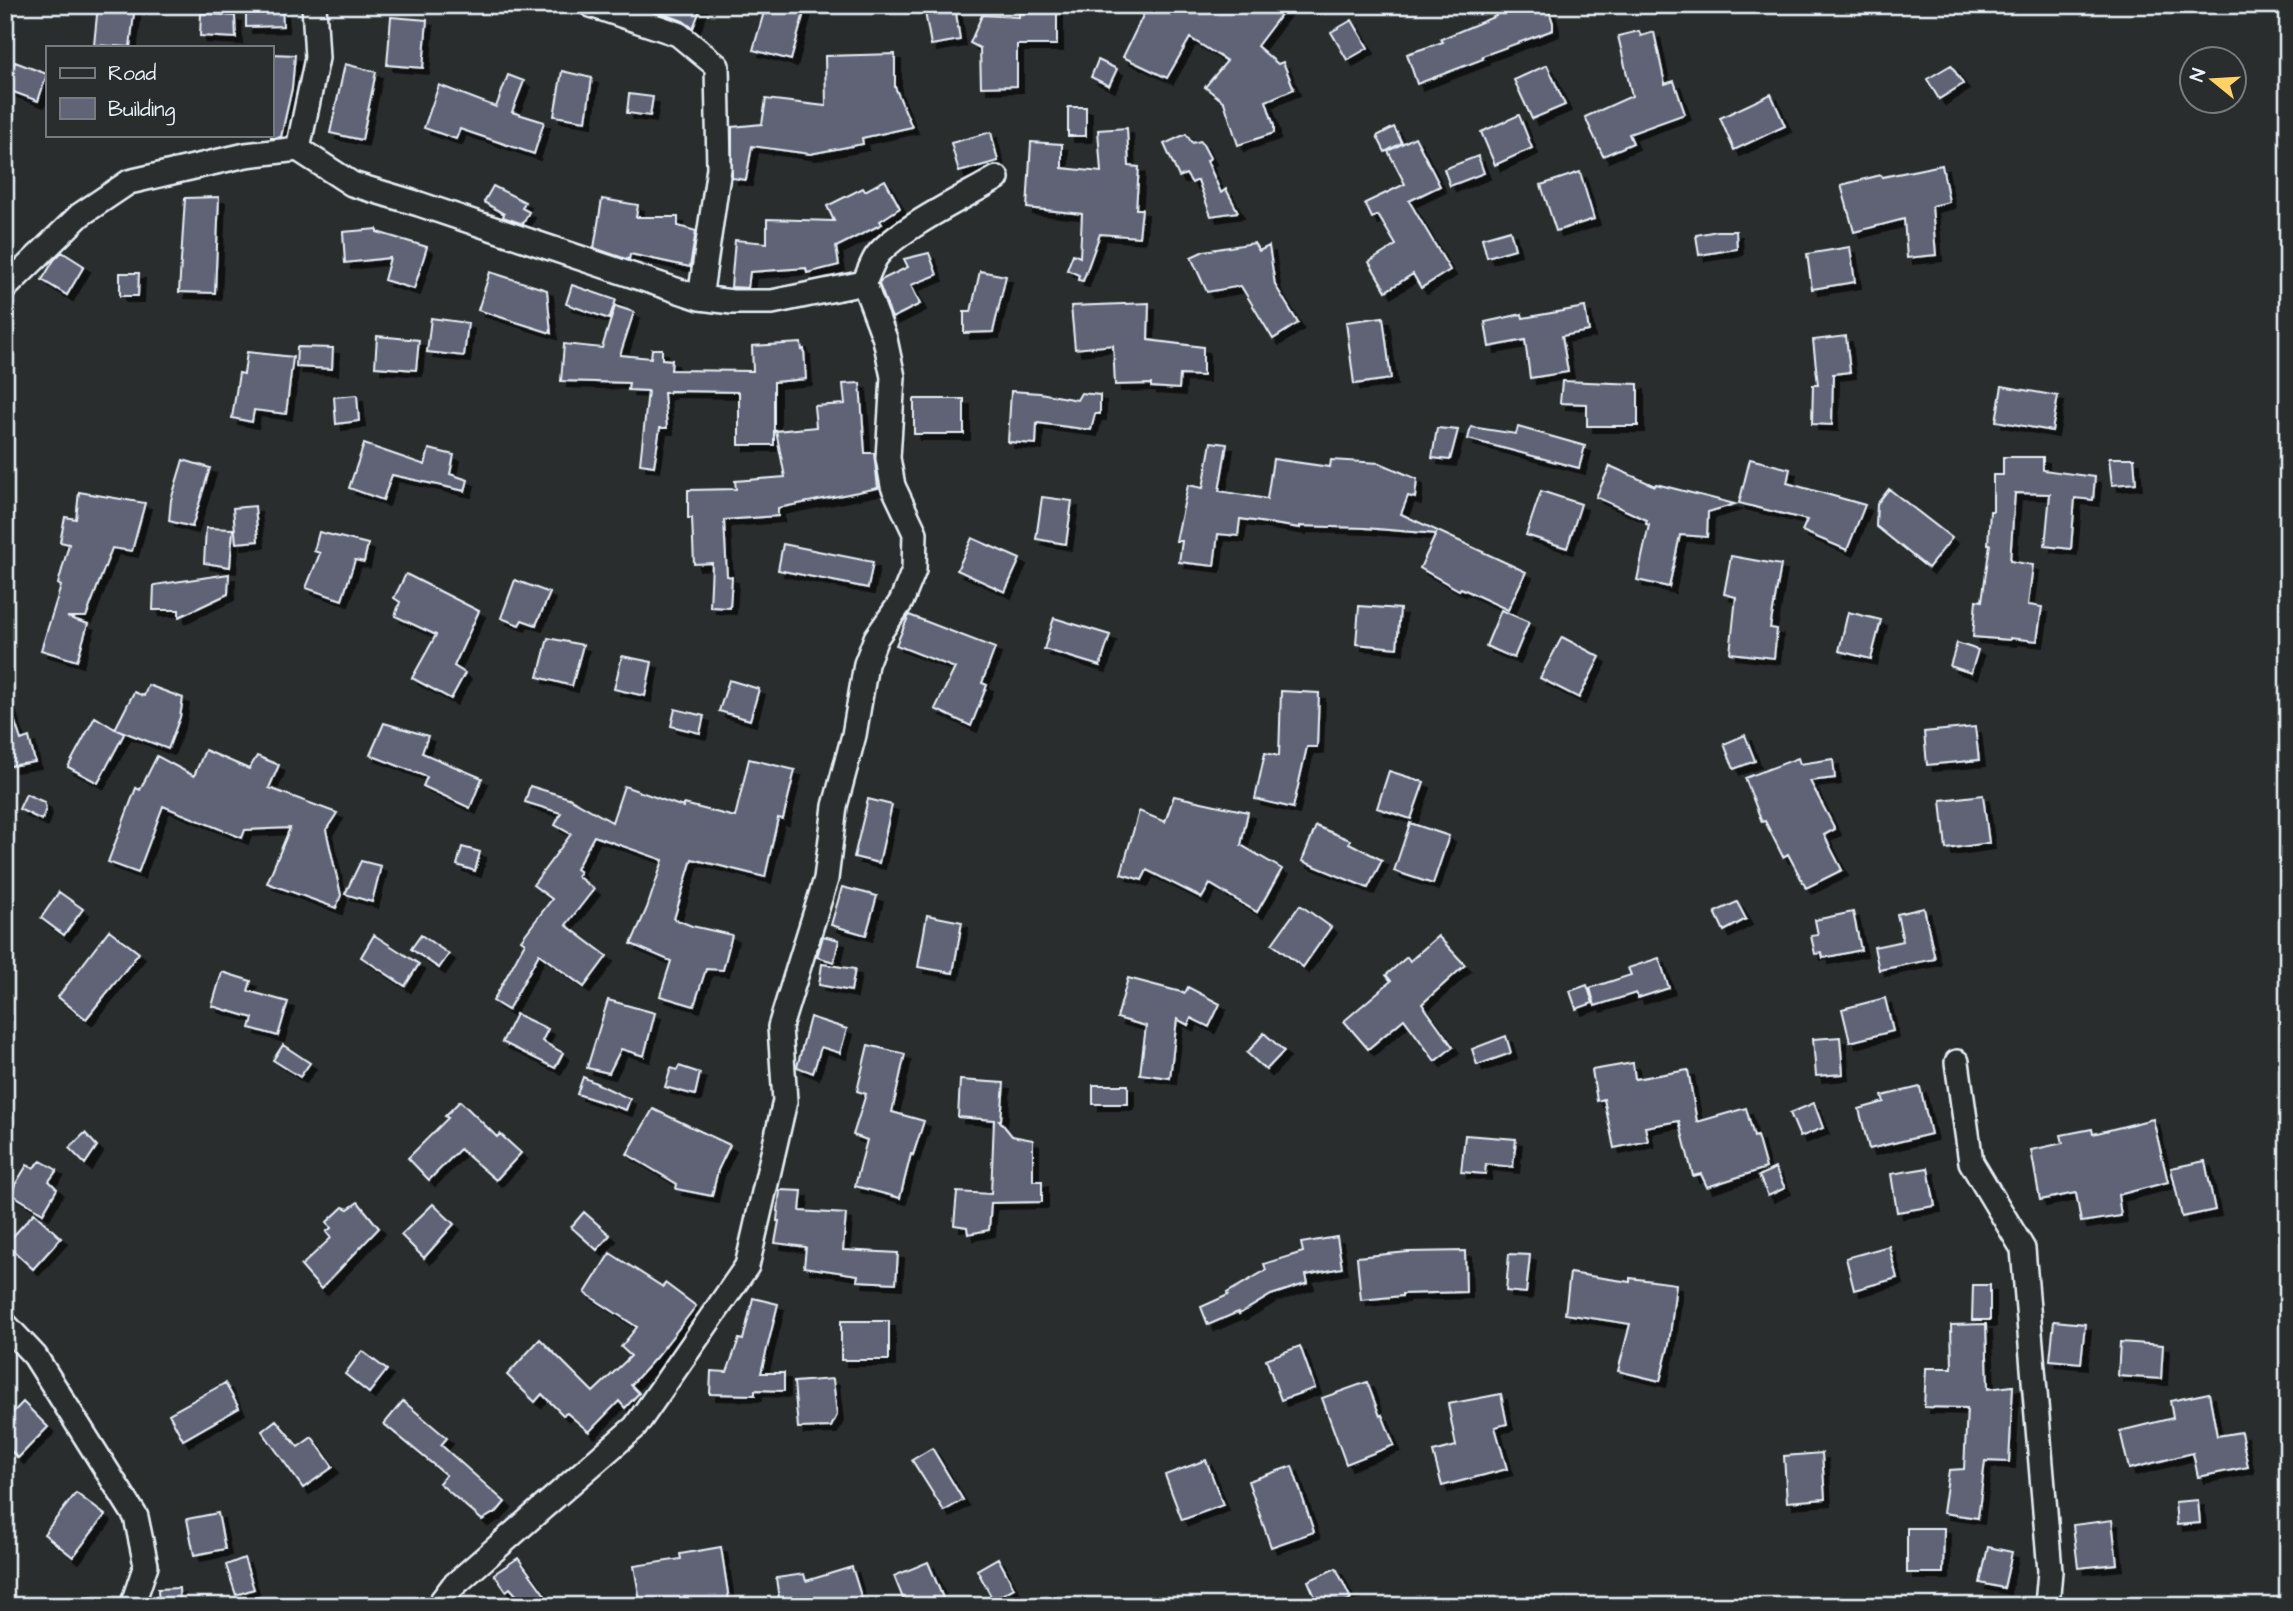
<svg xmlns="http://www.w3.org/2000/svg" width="2293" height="1611" font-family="'Architects Daughter',sans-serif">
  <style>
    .building { fill: #616476; stroke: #e8f1f8; stroke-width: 2; filter: url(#shadow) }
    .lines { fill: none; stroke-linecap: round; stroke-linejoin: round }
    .minor-casing { stroke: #e8f1f8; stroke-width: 28 }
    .minor { stroke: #2a2d2e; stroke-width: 23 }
  </style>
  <defs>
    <filter id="shadow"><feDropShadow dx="6" dy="6" stdDeviation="0" flood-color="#0009"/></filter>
  </defs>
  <rect width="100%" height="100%" fill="#2a2d2e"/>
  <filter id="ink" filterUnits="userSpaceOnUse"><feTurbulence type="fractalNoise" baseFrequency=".0143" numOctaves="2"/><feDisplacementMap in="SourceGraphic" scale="14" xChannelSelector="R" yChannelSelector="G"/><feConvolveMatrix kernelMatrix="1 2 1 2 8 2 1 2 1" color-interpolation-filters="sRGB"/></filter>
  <g filter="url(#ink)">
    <!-- building -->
    <path class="building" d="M98,5h37l-5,42 -36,-2z
      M246,5h36l1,21 -37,1z
      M664,5h38l-9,23 -10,-7 -22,-8z
      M766,5h40l-15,55 -38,-10z
      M1148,5h140l-31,41 21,18 5,-2 11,27 -28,12 8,25v7l-36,12 -14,-43 -19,-15 22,-26 -37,-23 -23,40 -44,-21z
      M1492,5h55l6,18v7l-71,26 1,3 -66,25 -10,-30 36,-12 -2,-3 55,-23z
      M955,6l5,34 -29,5 -6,-33z
      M1057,11v34h-40v41l-36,1 -1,-39 -10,-5 12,-28 37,2v-4z
      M201,13l34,3 1,22 -36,-2z
      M391,17l36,3 -4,48 -36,-3z
      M1352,20l16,28 -21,12 -16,-28z
      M1639,31l2,5 13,-4 11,52 9,-3 11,33 -56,20 4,9 -30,13 -18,-39 47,-21 -14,-60z
      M271,54l24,1 -3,33 -11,49 -10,1z
      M895,54v33l17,40 -50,11 1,6 -53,10 -58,-8 -6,34 -14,-2v-51l30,-3 4,-25 60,7 -1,-50z
      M1098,60l19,9 -8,17 -18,-9z
      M15,62l32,12 -9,27 -33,-12z
      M345,64l31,8 -14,68 -32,-7z
      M1547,65l18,40 -33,14 -18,-39z
      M1951,65l12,19 -24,15 -12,-20z
      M562,71l30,7 -6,43 -32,-5z
      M508,75l16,6 -12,31 32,10 -10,32 -74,-25 -4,10 -32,-11 15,-43 57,22z
      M629,94l24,3 -3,19 -23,-3z
      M1771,94l14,32 -51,24 -14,-32z
      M1068,107h18v29h-18z
      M1519,115l13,33 -37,17 -14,-33z
      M1394,127l8,16 -17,9 -8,-16z
      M1127,128l2,38 10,1 -3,42h6l-3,28 -39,-3 -17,47 -5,-1 1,-5 -12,-5 6,-16 7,3 2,-43 -55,-6 4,-66 31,2v24l39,4 -3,-42z
      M991,132l7,29 -39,11 -8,-29z
      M1186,134l6,9 9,-2 9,17 -3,3 14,32 5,-4 12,23 -27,4 -13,-36 -6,3 -6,-9 -7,3 -15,-33z
      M1415,137l25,49 -31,15 41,69 -29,18 -8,-14 -27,17 -17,-29 27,-17 -18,-30 -6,3 -7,-15 40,-19 -17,-33z
      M1478,156l6,17 -34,13 -6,-17z
      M1942,165l7,37 -17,4 4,49 -29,3 -3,-39 -50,13 -13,-47 40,-10 1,2z
      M1580,172l14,47 -38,12 -15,-46z
      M885,180l15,28 -20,13 2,3 -46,23 3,18 -32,8 -1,-5 -56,4 -2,16 -17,-1 4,-47 32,3v-24l67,2 -7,-15 36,-18 2,3z
      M493,186l32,16 -3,6 7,4 -6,12 -20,-7 1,-3 -20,-12z
      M219,197l-4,96 -36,-1 6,-94z
      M602,199l36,6 -2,12h42v9l18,5 -6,36 -60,-13 -1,6 -35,-12z
      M377,229v3l50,15 -13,42 -30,-9 6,-22 -45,5 -2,-31z
      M1510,230l5,19 -28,8 -5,-19z
      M1717,231h19l1,18 -38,6 -3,-20z
      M1254,243l5,8 10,-5 6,39 23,38 -25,16 -32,-53 -34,6 -16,-35 13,-6z
      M1850,247l5,35 -43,7 -5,-35z
      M62,252l22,14 -17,29 -25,-15 12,-20z
      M929,253l8,22 -26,10 9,19 -28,14 -13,-34 2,-4 27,-13 -4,-8z
      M980,271l26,5 -13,56 -29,1v-21h7z
      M490,272l57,18 4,43 -73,-23z
      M120,273h19l-1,23h-18z
      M572,285l44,15 -7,19 -43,-15z
      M1149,303l-1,37 55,7v29l-23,-1 -1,14 -28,-2v-3l-36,1 -2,-40 -38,4 -4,-43z
      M615,306l19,6 -14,43 31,3 1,-9h10v10l10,1 -1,10 82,1 -1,-25 49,-3 1,7 2,-1 2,30 -32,3v63h-35v-53l-69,-1 -1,2h-5l3,35h-7l-6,38 -14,-2 8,-73 -20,-1 1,-7 -68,-2 3,-37 38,4z
      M1585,307l4,24 -27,5 6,36 -38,6 -5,-38 -36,7 -4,-25 37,-8 1,4z
      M1383,317l8,62 -37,5 -8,-62z
      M431,318l37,5 -4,33 -37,-4z
      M377,336l42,4 -3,30 -41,-3z
      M1846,336l4,36 -17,2 -1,51 -20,-1 1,-39h5l-5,-45z
      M297,347l36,1 -1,21 -36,-2z
      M247,352l46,5 -7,57 -32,-4 -2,12 -20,-4 7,-45 5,1z
      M1562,381l76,3v42h-51v-22l-27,-1z
      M860,383l5,70h9l4,35 -100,20v8l-54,4 3,56 5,1 -2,31 -20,-1 2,-44 -18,1 -2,-46h-4v-28l48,-1 -1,-8 50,-4 -9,-46 40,-4 -2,-21 31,-2 -2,-20z
      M2002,386l56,10 -6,35 -56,-10z
      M1011,391l29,2 37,7 4,-7 19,2v19h-5l-4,16 -54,-7 -1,21 -28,-2z
      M357,395l2,26 -23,3 -2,-27z
      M914,399h50v35h-50z
      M1471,427l45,7 2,-7 67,19 -6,22 -111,-29z
      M1437,428l21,2 -8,30 -18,-2z
      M1211,442l16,2 -8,47 48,8 6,-40 57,8 1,-7 49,3 37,16 -2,19 -7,-2 -7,18 125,58 -18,38 -47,-22 -2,2 -39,-22 16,-34 -71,-6 -65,-2v2l-60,-9 -2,17 -20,-2 -4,32 -35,-4 3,-21h-6l12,-56 15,3z
      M364,444l61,21 4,-16 25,6 -4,19 18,6 -3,11 -73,-16 -9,25 -34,-12z
      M2003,457h40v13l52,7 -2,23 -18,-2 -4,51 -26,-3 5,-52 -35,-1 -5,68 23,4 -5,40 14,2 -5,34 -27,-3v2l-37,-3 3,-37 6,1 8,-57h-2l2,-33h3v-36h10z
      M2109,458h25l2,25 -24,2z
      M1750,459l40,10 -3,14 78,22 -18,45 -45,-19 5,-11 -68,-17z
      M183,460l27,8 -18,59 -23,-6 2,-21z
      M1610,466l45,20 1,-2 79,20 -27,8 -1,25 -27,-2 -11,52 -32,-7 12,-55 -3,-1 1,-4 -51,-23z
      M1889,489l63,49 -24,30 -52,-42 1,-22z
      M1541,491l40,13 -14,44 -41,-13z
      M79,492l66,11 -13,48 -20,-3 -26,69h-19l21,7 -11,37 -36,-11 20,-64 -3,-2 11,-40 -9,-2 5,-25 11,2z
      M1042,497l30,4 -6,43 -30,-5z
      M255,506l3,35 -22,2 -3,-35z
      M206,528l27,1 -3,38 -26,-4z
      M319,532l49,12 -4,18 -9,-2 -13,40 -36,-12 14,-35 -6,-2z
      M972,538l48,21 -15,33 -48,-22z
      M783,544l90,18 -5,26 -90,-18z
      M1731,556l50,9 -11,63 7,1 -3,29 -44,-5 6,-56 -12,-3z
      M229,574l-1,20 -49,23v-7h-26l1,-25z
      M406,574l73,37 -25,55 11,7 -14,26 -39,-21 24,-43 -41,-19 5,-14 -6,-4z
      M515,580l35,13 -14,32 -14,-5 -3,5 -18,-7z
      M1359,606l41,3 -3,39 -41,-4z
      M1501,610l28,12 -15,36 -28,-12z
      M1848,612l33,8 -10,39 -32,-8z
      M909,615l86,33 -13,35 5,2 -16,41 -36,-17 20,-41 -59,-23z
      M1054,618l56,17 -10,31 -56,-17z
      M1562,637l38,20 -21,41 -39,-20z
      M548,638l35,7 -11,41 -34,-9z
      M1957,643l21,7 -7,23 -21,-7z
      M622,656l30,6 -7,34 -31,-7z
      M729,680l30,9 -9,31 -31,-9z
      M148,685l35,13 -3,19 -12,32 -52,-20 8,5 -26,49 -30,-16 27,-50 20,12 19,-37 10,4z
      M1281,691l38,2 -2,54h-10l-14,61 -38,-9 10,-46 14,3z
      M5,704h4l12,36 8,-3 6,25 -25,4 -5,-17z
      M675,709l29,7 -4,17 -29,-7z
      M384,723l44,13 -6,17 60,25 -12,30 -47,-22 4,-9 -57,-22z
      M1975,727l4,33 -52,5 -3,-33z
      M1745,735l10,26 -21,8 -10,-25z
      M205,750l44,19 8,-13 22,9 -10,23 68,25 -11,17 15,65 -5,13 -69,-25 23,-55 -45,2 -3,8 -79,-32 -25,67 -30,-11 28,-74 4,2 17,-34 37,20z
      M1798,758l2,6 33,-5 2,19 -25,3 25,48 -11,6 18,35 -36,18 -18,-34 -5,3 -18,-36 -3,1 -17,-44z
      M749,759l46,11 -12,49 -5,-1 -13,59 -73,-18 -18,60 18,7 40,9 -9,35 -17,-1 -12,37 -34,-10 11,-35 -40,-17 16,-36 16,-48 -69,-24 -18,33 4,3 -3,4 17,13 -28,36 41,31 -23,31 -45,-33 -31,56 -15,-9 32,-58 -4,-3 31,-41 -19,-14 38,-51 -16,-9 6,-12 -36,-11 5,-16 39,12 43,24 12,-36 59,21 1,-3 51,13z
      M1389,771l35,11 -13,37 -34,-11z
      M26,794l18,8 2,6 -4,12 -23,-11z
      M1983,795l6,48 -43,6 -5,-49z
      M1174,796l74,16 -7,33 41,24 -25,43 -47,-28 -8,14 -55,-28 -5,10 -21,-6 18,-63 26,11z
      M868,799l24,6 -13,58 -25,-6z
      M1410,823l39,13 -16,48 -39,-13z
      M1316,826l34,14 -1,3 33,17 -14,28 -66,-27z
      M462,847l18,5 -5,19 -18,-6z
      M361,861l20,5 -9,36 -27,-8z
      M842,887l35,9 -11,39 -35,-10z
      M59,892l24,17 -19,26 -23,-17z
      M1737,902l9,17 -22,12 -9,-19z
      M1300,905l31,22 -28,40 -31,-23z
      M1924,908l11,51 -56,11 -5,-23 29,-6 -6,-27z
      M1853,912l8,38 -38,8 -1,-5 -7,1 -4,-18 7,-1 -3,-15z
      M927,915l35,7 -9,51 -35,-6z
      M109,930l30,23 -53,66 -28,-22z
      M374,935l45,29 -14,22 -44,-29z
      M421,935l28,19 -10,14 -28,-19z
      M823,936l16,4 -5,22 -17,-5z
      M1438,936l27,29 -43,39 31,43 -18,14 -31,-42 -36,30 -24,-28 47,-40 -5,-6 21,-18 3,4z
      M1659,958l10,30 -31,10 -2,-5 -41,13 -5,-18 41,-13 -3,-7z
      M822,964l33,5 -4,22 -32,-6z
      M222,972l29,9 -3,10 40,11 -10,34 -28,-8 3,-10 -41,-12z
      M1128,978l57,15 3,-6 32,17 -11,23 -18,-9 -3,7 -11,-6 -7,59 -30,-4 6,-48 -29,-8z
      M1587,985l6,18 -17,6 -6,-18z
      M1885,998l8,33 -43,11 -8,-33z
      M608,1000l47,13 -11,43 -23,-7 -12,24 -22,-5z
      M516,1014l32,15 -6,12 21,12 -8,15 -53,-26z
      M810,1017l37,12 -7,24 -19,-6 -8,26 -16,-6z
      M1264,1033l20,18 -18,19 -19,-17z
      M1506,1036l5,17 -34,12 -5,-16z
      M1840,1037l3,37 -27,2 -3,-37z
      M283,1045l27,18 -10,14 -27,-17z
      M868,1045l37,9 -13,58 32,9 -11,34 -2,-1 -11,44 -45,-12 12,-46 -14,-5 13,-41 -9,-3z
      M1633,1063l2,16 53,-9 9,52 49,-14 8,29 3,-1 9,32 -59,19 -6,-13 -8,2 -14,-55 -34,6 3,14 -34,7 -10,-49 -7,2 -5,-31z
      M679,1066l21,7 -5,22 -30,-8 6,-19 6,2z
      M583,1077l47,22 -4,11 -49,-16z
      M960,1080l44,3 -3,37h-2l13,16 21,4v41h9v21l-51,1 -2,27 -21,4 -1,-7 -13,-2 3,-33 34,2 3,-74 -36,-3z
      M1093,1085h35v19h-35z
      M1920,1087l11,47 -62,15 -10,-40 25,-7 -2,-6z
      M460,1101l37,36 3,-3 21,19 -25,27 -36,-31 -31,31 -21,-22 40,-40 -3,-2z
      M1814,1103l9,25 -23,9 -10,-24z
      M653,1109l77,36 -12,25 -6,26 -36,-7 1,-5 -50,-30z
      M2153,1119l15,63 -50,13 3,21 -40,6 -5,-29 -36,7 -9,-50 32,-7 -2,-8 31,-6 1,5z
      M85,1133l12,13 -12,18 -16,-16z
      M1465,1135l51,4 -3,28 -27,-3 -1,10 -24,-2z
      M41,1161l16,9 -8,11 8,8 -14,24 -33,-20 17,-28 6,3z
      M2205,1161l10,49 -33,7 -11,-49z
      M1775,1168l10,20 -17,8 -9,-20z
      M1928,1168l7,38 -38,6 -6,-38z
      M780,1190l22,1 -2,20 46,3 -3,36 55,3 -2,30 -39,-2 1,-6 -54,-8 2,-20 -31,-4 4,-22h-2z
      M358,1202l21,26 -58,61 -20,-23 30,-28 -5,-6 5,-4 -4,-6 16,-15 5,2z
      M433,1204l21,20 -30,34 -23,-23z
      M584,1212l26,23 -13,15 -26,-23z
      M34,1213l27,25 -28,31 -27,-25z
      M1337,1237l5,31 -36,7 2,8 -37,12 -32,19 -1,-2 -30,13 -7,-18 27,-12 -1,-2 39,-23 -2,-6 39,-12 -2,-9z
      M1889,1246l8,32 -43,12 -8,-32z
      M1465,1251l1,41 -64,2v2l-41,4 -4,-43 51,-5z
      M610,1253l53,34 2,-4 31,23 -38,49 -27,30 8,8 -14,15 -6,-7 -30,31 -22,-19 -4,2 -21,-21 -7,8 -28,-27 33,-36 53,53 38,-36 -10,-9 16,-20 -52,-34z
      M1509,1254l21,1 -4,38 -20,-2z
      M1570,1273l60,9v-4l46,6 -7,60 -9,37 -42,-10 12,-47 -65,-10z
      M1973,1285h17v35h-18z
      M753,1298l25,6 -17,69h23v18l-29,-1v5l-45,-1 1,-23 16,1 12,-33 4,1z
      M841,1321h48v39h-48z
      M2054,1321l31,3 -4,39 -31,-3z
      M1986,1324l2,65 25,-3 -4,76 -24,-1 -7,57 -35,-5 6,-43 15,-1 3,-61 -43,-1 2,-39h26l-1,-43z
      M2120,1342l43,3 -2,34 -43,-3z
      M1300,1346l15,42 -34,12 -15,-41z
      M362,1351l25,19 -18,23 -24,-19z
      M833,1379l4,36 -6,12 -33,1 -4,-46z
      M1367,1382l13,34 2,-1 12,30 -48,19 -24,-66z
      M225,1383l14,25 -56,32 -14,-26z
      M2209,1393l8,43 24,-4 7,35 -50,10 -5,-24 -64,16 -9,-38 53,-13 -3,-17z
      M1501,1394l6,30 -12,3 12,42 -65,17 -9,-34 23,-6 -8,-42z
      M403,1401l44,37 -6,7 64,57 -10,12h-3l-10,6 -43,-37 7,-8 -62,-51z
      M23,1402l25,25 -30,31 -13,-13v-24z
      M276,1420l22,27 14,-10 21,30 -30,21 -41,-57z
      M932,1448l31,52 -19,11 -32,-51z
      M1822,1453l3,46 -38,3 -3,-46z
      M1206,1460l17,45 -41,15 -17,-45z
      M1292,1466l22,66 -43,15 -23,-66z
      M76,1493l29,22 -32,42 -29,-23z
      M2198,1500l2,23 -23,2 -2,-23z
      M218,1513l7,36 -31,6 -7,-36z
      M2112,1520l5,44 -39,4 -5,-43z
      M1907,1528h37l-1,45h-36z
      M721,1547l9,59h-42v-4l-20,4h-27l-7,-40 47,-7 -1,-5z
      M1988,1547l24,5 -8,36 -24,-5z
      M244,1558l10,31 -18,6 -10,-30z
      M518,1558l27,37 -12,11h-7l-16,-18 -4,3 -12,-17z
      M998,1558l16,30 -21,12 -16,-30z
      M928,1562l15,36 -19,8h-18l-12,-30z
      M852,1567l12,39h-84l-4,-28 28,-4 2,7z
      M1336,1568l15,31 -14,7h-18l-11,-25z
      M179,1588l1,18h-21l-1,-17z"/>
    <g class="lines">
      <!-- minor casing -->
      <g class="minor-casing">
        <path id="minor" d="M591,5l87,29 39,32 2,102 -19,130
          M298,149l19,-91 -3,-53
          M5,288l75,-73 49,-33 117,-27 52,-6 54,35 67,20 281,94 32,4h40l92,-19
          M1957,1062l14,100 52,87 27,322 -3,35
          M5,1324l30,32 101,161 10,48 -14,41
          M438,1606l15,-20 182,-159 112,-161 38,-165 -5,-74 46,-148 9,-73 19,-71 12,-71 10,-26 25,-36 13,-32 1,-37 -22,-47 -5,-28 5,-81 -8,-38 -21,-56c4,-8 7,-18 12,-26 18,-26 92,-62 121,-79"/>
      </g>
      <!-- minor -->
      <use href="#minor" class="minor"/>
    </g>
  </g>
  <!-- margin -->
  <rect width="2293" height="1611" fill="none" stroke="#2a2d2e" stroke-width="28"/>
  <rect x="14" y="14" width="2265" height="1583" fill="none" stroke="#e8f1f8" stroke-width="2.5" filter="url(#ink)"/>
  <!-- legend -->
  <rect x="46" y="46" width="228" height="91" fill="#2a2d2e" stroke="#767b7f" stroke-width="2"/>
  <rect x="60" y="68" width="35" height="10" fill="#2a2d2e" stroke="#767b7f" stroke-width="2"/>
  <text x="108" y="80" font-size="21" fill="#e8f1f8">Road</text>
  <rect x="60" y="98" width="35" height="21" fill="#616476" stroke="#767b7f" stroke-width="2"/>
  <text x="108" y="116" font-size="21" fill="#e8f1f8">Building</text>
  <!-- north arrow -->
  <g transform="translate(2213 80) rotate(288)"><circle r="33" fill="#2a2d2e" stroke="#767b7f" stroke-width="2"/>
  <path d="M0-5L12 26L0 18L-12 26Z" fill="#ffd166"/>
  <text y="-10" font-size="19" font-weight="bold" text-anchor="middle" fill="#e8f1f8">N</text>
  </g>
</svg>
